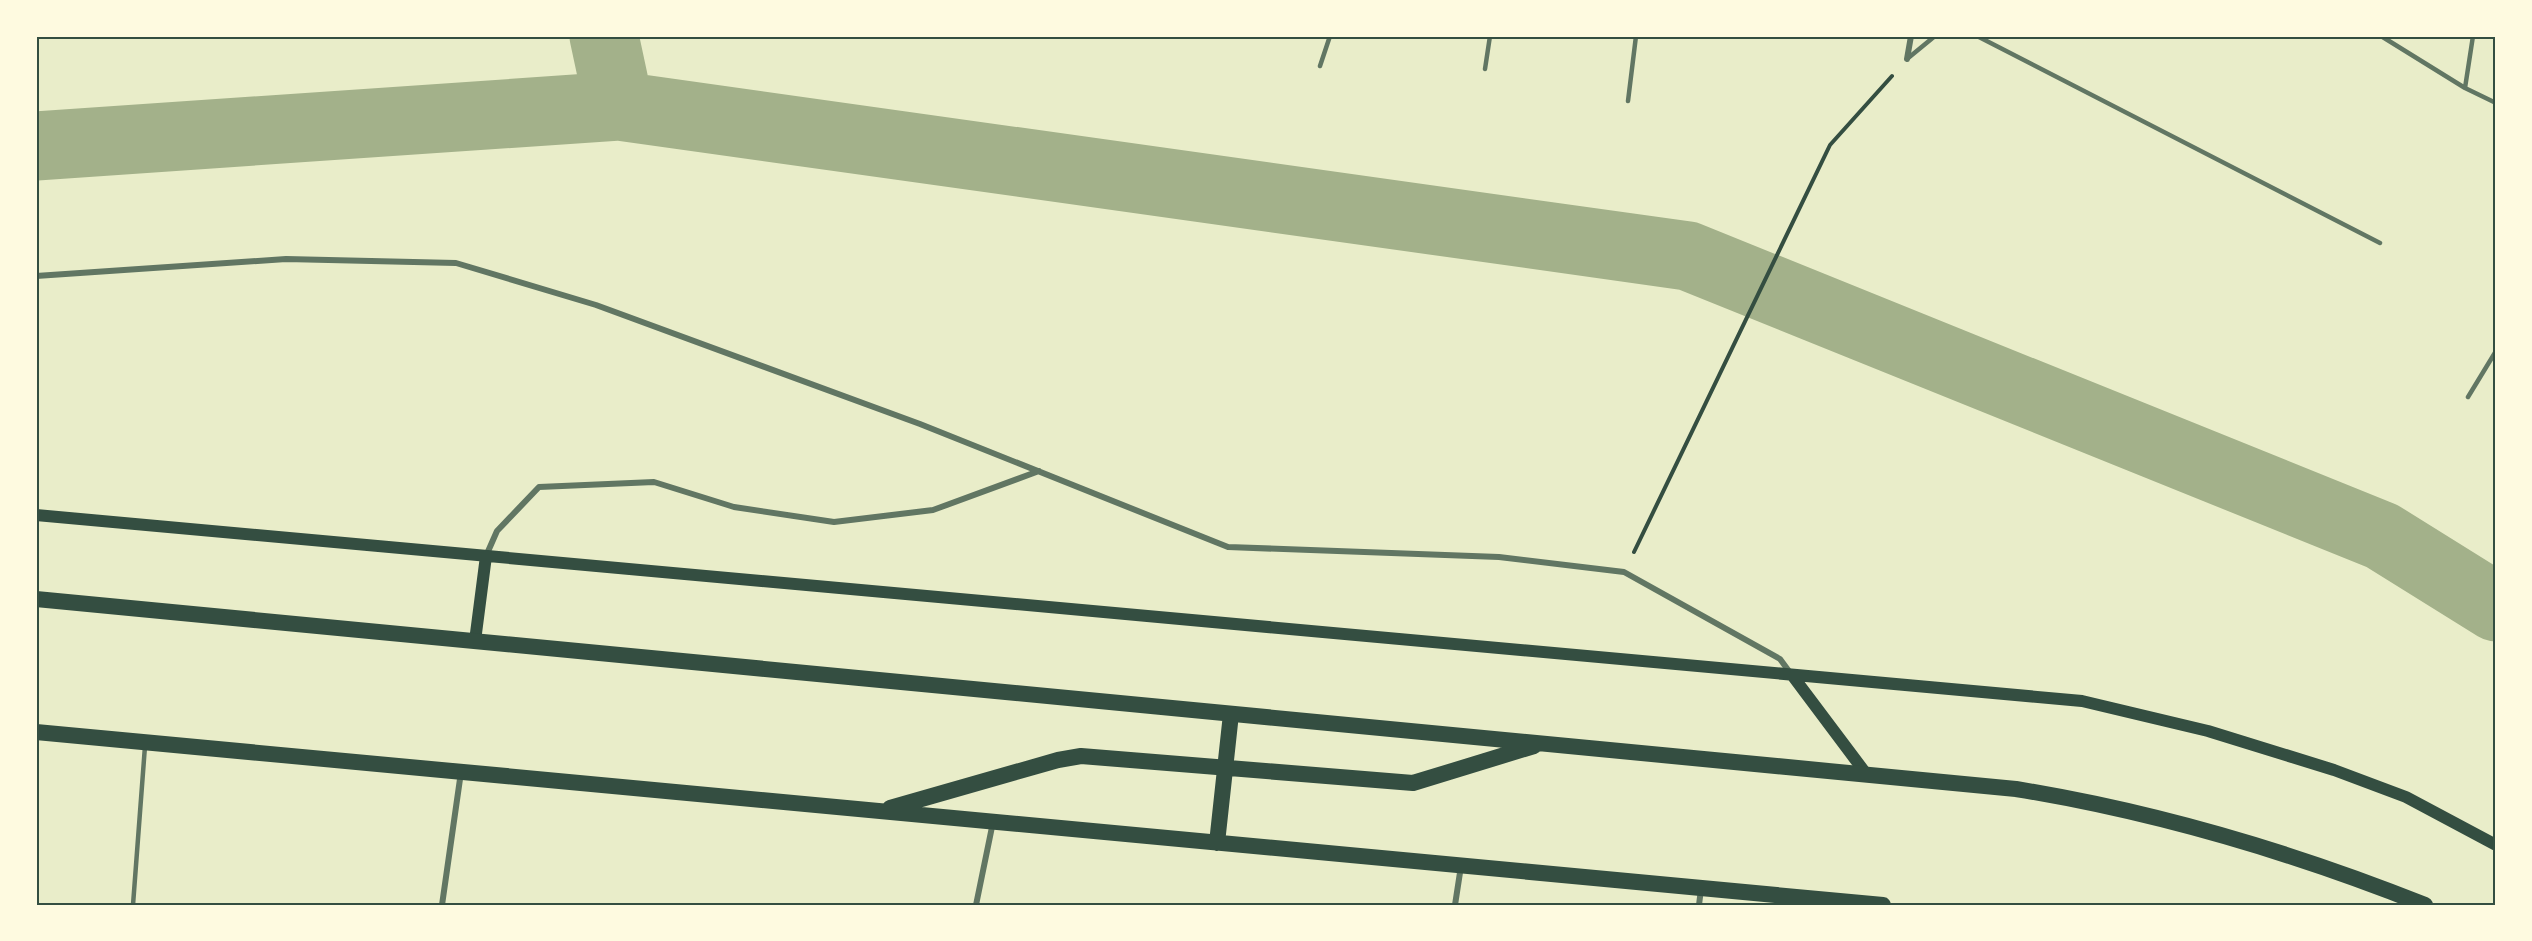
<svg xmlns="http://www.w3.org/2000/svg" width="2532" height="941" font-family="'Zilla Slab',serif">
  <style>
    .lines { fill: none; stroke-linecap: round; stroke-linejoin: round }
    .river { stroke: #a3b18a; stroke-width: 69 }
    .path { stroke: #344e41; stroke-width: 4 }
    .service { stroke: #617663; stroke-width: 4.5 }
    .minor { stroke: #617663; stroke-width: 6 }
    .secondary { stroke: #344e41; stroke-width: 12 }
    .trunk { stroke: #344e41; stroke-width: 16 }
    .neatline { fill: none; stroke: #344e41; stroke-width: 2 }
  </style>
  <rect width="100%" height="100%" fill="#e9edc9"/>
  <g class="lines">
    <!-- river -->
    <path class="river" d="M604,36l15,70
      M36,146l583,-40 1069,150 694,280 114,71"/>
    <!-- path -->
    <path class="path" d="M1634,552l196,-407 62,-69"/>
    <!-- service -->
    <path class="service" d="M1977,36l403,207
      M2381,36l84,52 31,15
      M1907,59l28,-23
      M1320,66l10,-30
      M1485,69l5,-33
      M2465,88l8,-52
      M1628,101l8,-65
      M2468,397l28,-46
      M133,905l12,-159"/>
    <!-- minor -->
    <path class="minor" d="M1907,59l4,-23
      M36,276l250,-17 170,4 140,42 324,119 308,123 271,10 125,15 156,87 11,15
      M486,556l11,-25 42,-44 115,-5 80,25 100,15 99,-12 106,-39
      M442,905l19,-133
      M976,905l17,-83
      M1455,905l6,-39
      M1699,905l2,-16"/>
    <!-- secondary -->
    <path class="secondary" d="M36,515l2046,186 126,30 126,39 72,27 90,48
      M475,641l11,-85
      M1792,675l75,100"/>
    <!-- trunk -->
    <path class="trunk" d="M36,599l1980,190c141,23 276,63 409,116
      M36,732l1847,173
      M890,808l168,-48 23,-4 332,27 121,-37
      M1217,843l14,-129"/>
  </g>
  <!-- border -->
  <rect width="2532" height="941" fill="none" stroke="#fefae0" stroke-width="75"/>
  <rect x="38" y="38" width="2456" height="866" class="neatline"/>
</svg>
